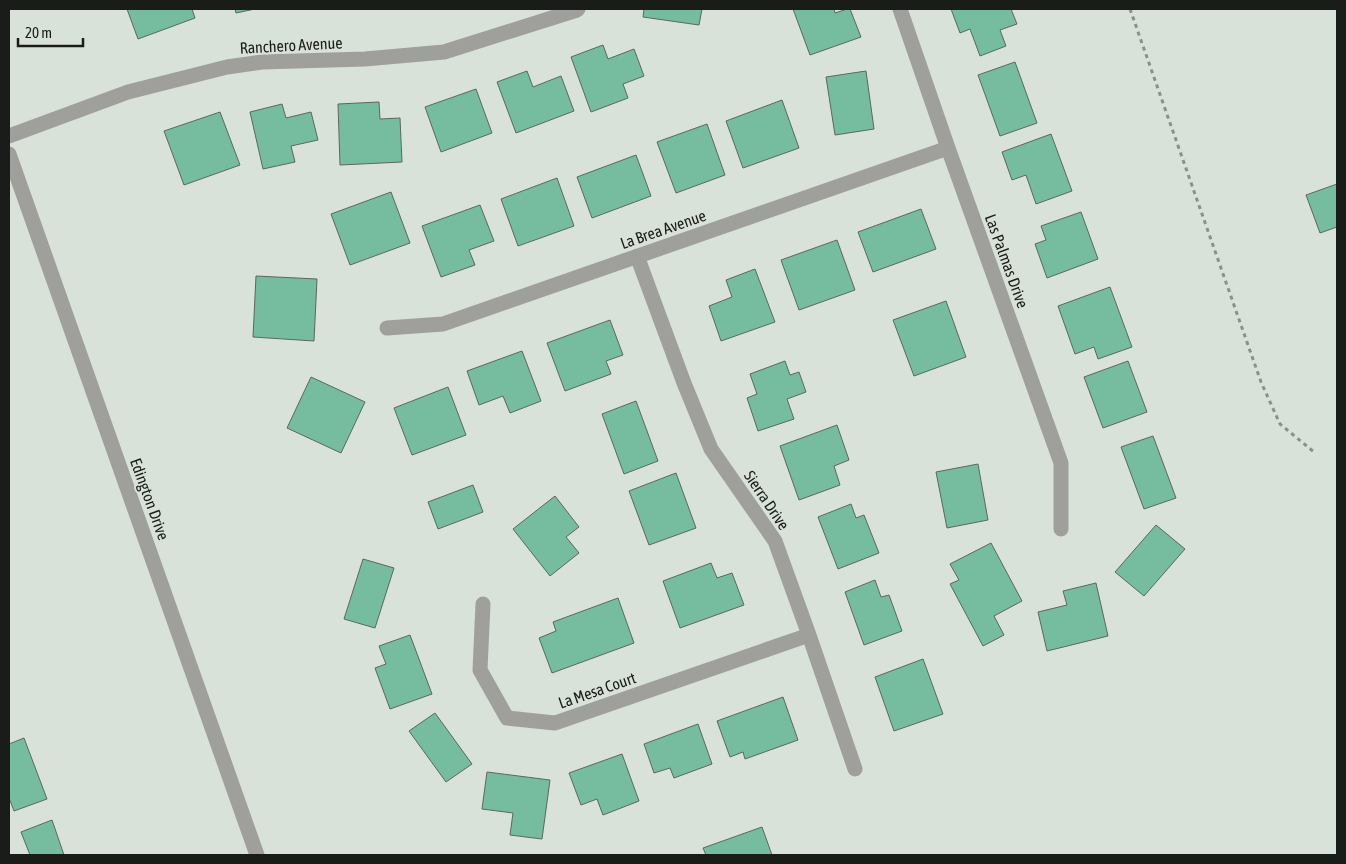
<svg xmlns="http://www.w3.org/2000/svg" width="1346" height="864" font-family="'Asap Condensed',sans-serif">
  <style>
    .building { fill: #76bc9f; stroke: #5b6761 }
    .lines { fill: none; stroke-linecap: round; stroke-linejoin: round }
    .path { stroke: #8a918a; stroke-width: 3; stroke-dasharray: 4 4; stroke-linecap: butt }
    .minor { stroke: #9fa09b; stroke-width: 15 }
    .labels { text-anchor: middle; stroke-width: 4; stroke-linejoin: round; paint-order: stroke }
    .street-label { font-size: 16px; fill: #191c18; stroke: #d9e2d9 }
  </style>
  <rect width="100%" height="100%" fill="#d9e2d9"/>
  <!-- building -->
  <path class="building" d="M127,9h65l3,9 -57,21z
    M235,9h20l-19,4z
    M644,9h58l-3,16 -56,-8z
    M793,9h41l1,4 12,-4h3l11,28 -51,18z
    M951,9h60l6,15 -17,6 6,16 -26,10 -10,-27 -10,4z
    M603,45l5,14 26,-10 10,27 -21,8 5,14 -37,14 -20,-55z
    M1015,62l22,61 -37,13 -22,-61z
    M527,71l6,16 28,-11 13,35 -58,22 -19,-51z
    M866,71l8,58 -39,6 -9,-58z
    M476,89l16,44 -51,19 -16,-45z
    M782,100l17,48 -56,20 -17,-47z
    M379,102l1,17 20,-1 2,44 -62,3 -2,-61z
    M282,104l4,14 25,-6 7,28 -27,6 4,16 -32,7 -13,-57z
    M220,112l20,53 -56,20 -20,-54z
    M707,124l18,51 -49,18 -19,-51z
    M1051,134l21,57 -36,13 -10,-29 -14,5 -10,-28z
    M636,155l15,41 -59,22 -15,-41z
    M557,178l17,48 -56,20 -17,-47z
    M1337,184v43l-17,6 -14,-38z
    M391,192l19,51 -60,22 -19,-51z
    M480,205l14,36 -25,9 6,15 -34,12 -19,-51z
    M921,209l15,40 -63,23 -15,-40z
    M1081,212l17,47 -51,19 -12,-34 11,-4 -5,-14z
    M837,240l18,50 -56,20 -18,-50z
    M755,269l20,53 -54,19 -12,-35 23,-9 -6,-17z
    M256,276l61,3 -3,62 -61,-4z
    M1110,287l22,60 -34,12 -4,-12 -19,7 -17,-48z
    M946,301l20,56 -52,19 -21,-56z
    M610,320l13,35 -17,6 5,13 -46,17 -18,-48z
    M522,351l19,50 -31,12 -7,-17 -24,9 -12,-34z
    M785,361l5,14 9,-3 7,20 -19,7 7,20 -36,12 -11,-33 10,-4 -7,-20z
    M1128,361l19,51 -44,16 -19,-51z
    M311,377l54,25 -24,51 -54,-25z
    M448,387l18,48 -54,20 -18,-47z
    M636,401l22,60 -34,13 -22,-60z
    M837,425l12,35 -15,6 6,19 -41,15 -19,-54z
    M1153,436l23,62 -32,11 -23,-62z
    M978,464l10,56 -41,8 -11,-56z
    M676,473l20,55 -47,17 -20,-54z
    M473,485l10,27 -45,17 -10,-27z
    M555,496l24,31 -13,10 13,16 -29,23 -37,-47z
    M851,504l5,14 8,-3 15,38 -41,16 -20,-52z
    M1156,525l29,24 -41,47 -29,-24z
    M991,543l31,58 -28,15 10,19 -21,11 -33,-62 9,-4 -9,-16z
    M363,559l31,9 -19,60 -31,-9z
    M711,563l6,15 15,-5 12,32 -64,23 -17,-47z
    M875,580l6,17 8,-2 13,36 -38,14 -19,-53z
    M1096,583l12,53 -61,15 -9,-39 29,-7 -4,-14z
    M618,598l16,45 -82,30 -13,-35 17,-7 -3,-9z
    M410,635l22,59 -42,15 -15,-41 11,-4 -7,-18z
    M923,659l20,55 -49,17 -19,-54z
    M783,697l15,43 -53,19 -2,-7 -13,5 -13,-36z
    M435,713l37,51 -26,18 -37,-51z
    M698,724l14,40 -38,14 -4,-10 -16,5 -10,-29z
    M24,738l23,61 -33,12 -5,-13v-54z
    M622,754l17,47 -36,14 -6,-16 -16,6 -12,-32z
    M487,772l63,8 -8,59 -32,-4 3,-22 -31,-4z
    M52,820l12,35h-34l-9,-23z
    M762,827l10,28h-66l-3,-7z"/>
  <g class="lines">
    <!-- path -->
    <path class="path" d="M1130,9l131,373 19,42 34,28"/>
    <!-- minor -->
    <path class="minor" d="M900,9l48,139 113,315v66
      M9,136l119,-44 99,-25 35,-5 103,-3 79,-7 133,-42 1,-1
      M9,154l248,701
      M637,256l47,127 27,66 64,92 34,94 46,134
      M387,328l56,-4 505,-176
      M483,604l-3,66 27,48 48,5 254,-88"/>
  </g>
  <g class="labels">
    <!-- street labels -->
    <g class="street-label">
      <text transform="translate(291 45) rotate(-3)" y="6">Ranchero Avenue</text>
      <text transform="translate(663 229) rotate(-19)" y="6">La Brea Avenue</text>
      <text transform="translate(1007 261) rotate(70)" y="6">Las Palmas Drive</text>
      <text transform="translate(150 499) rotate(70)" y="6">Edington Drive</text>
      <text transform="translate(767 500) rotate(56)" y="6">Sierra Drive</text>
      <text transform="translate(597 690) rotate(-19)" y="6">La Mesa Court</text>
    </g>
  </g>
  <!-- border -->
  <rect width="1346" height="864" fill="none" stroke="#191c18" stroke-width="20"/>
  <!-- scale -->
  <path d="M18 38v8h65v-8" fill="none" stroke="#191c18" stroke-width="2.5"/>
  <text x="25" y="38" font-size="15" fill="#191c18" stroke="#d9e2d9" stroke-width="4" paint-order="stroke">20 m</text>
</svg>
